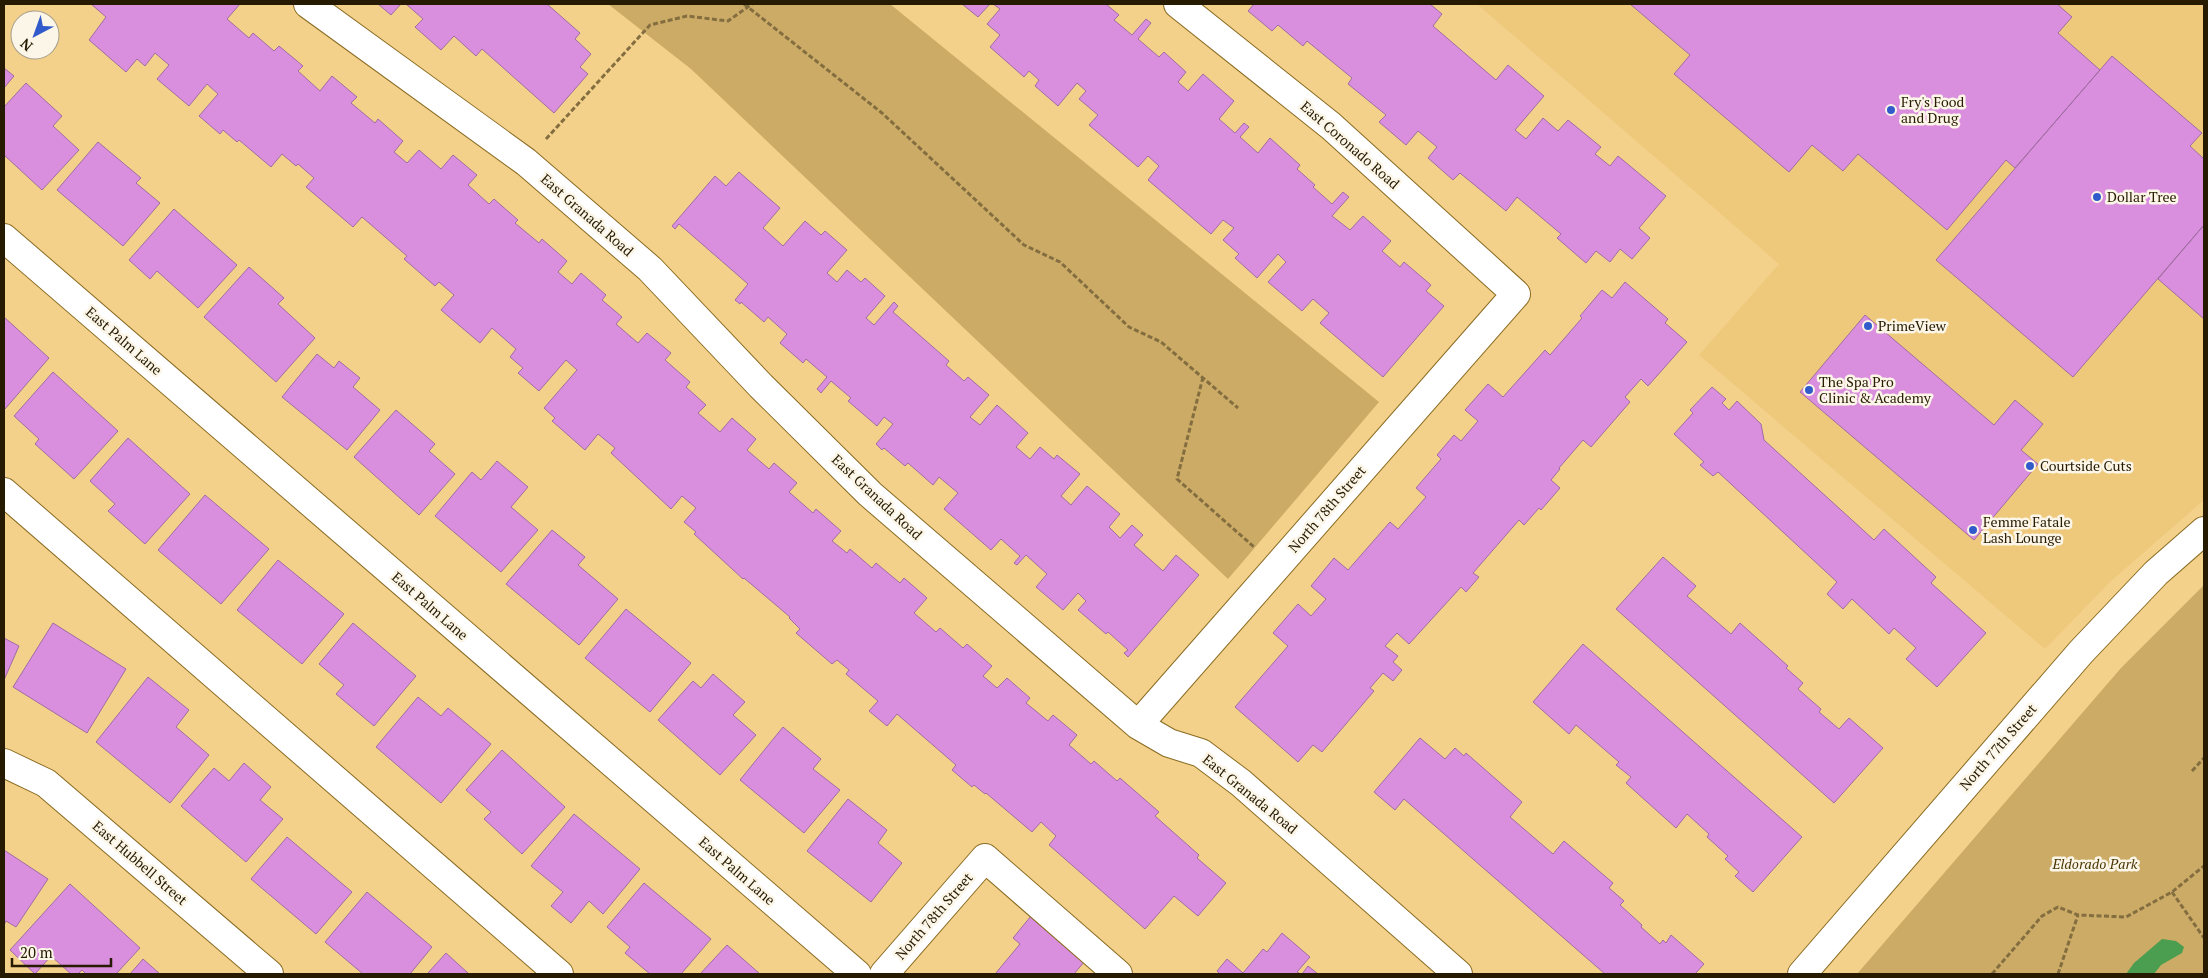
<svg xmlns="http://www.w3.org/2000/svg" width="2208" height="978" font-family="'PT Serif',serif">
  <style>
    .built { fill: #eec97b }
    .green { fill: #cbab66 }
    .water { fill: #4b9d50 }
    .building { fill: #da8ede; stroke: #9f6da2 }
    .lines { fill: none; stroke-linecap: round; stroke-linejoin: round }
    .minor-casing { stroke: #896b22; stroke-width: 30 }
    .path { stroke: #846e40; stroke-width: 3; stroke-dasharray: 5 2.5; stroke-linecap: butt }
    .minor { stroke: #fff; stroke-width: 28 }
    .poi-dot { fill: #315bcb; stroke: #fcf6e8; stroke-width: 2 }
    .labels { text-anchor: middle; stroke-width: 5; stroke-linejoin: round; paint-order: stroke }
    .poi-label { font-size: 14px; fill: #261a00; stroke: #fcf6e8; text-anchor: start }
    .street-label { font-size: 14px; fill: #261a00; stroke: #fcf6e8 }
    .park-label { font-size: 14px; font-style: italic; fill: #4a3706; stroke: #fcf6e8 }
  </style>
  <rect width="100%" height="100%" fill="#f3d18b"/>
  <!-- built -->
  <path class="built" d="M1477,4h727v496l-94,82 -65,67 -346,-294 80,-91z"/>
  <!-- green -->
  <path class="green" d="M608,4h282l489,398 -151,177 -537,-510z
    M2204,585v389h-347l264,-306z"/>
  <!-- water -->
  <path class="water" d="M2162,939l14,2 8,6 -2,6 -21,12 -7,9h-28l8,-11z"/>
  <!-- building -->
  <path class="building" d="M91,4h149l-13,15 22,19 4,-5 21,18 5,-5 24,20 -5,5 22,20 12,-15 25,21 -6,6 24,20 3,-4 25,22 -9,11 13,11 12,-13 22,19 12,-14 24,20 -9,10 21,19 5,-5 24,21 -3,3 24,20 3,-4 25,22 -9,11 14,12 9,-11 25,22 -4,5 20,17 -6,7 22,19 9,-10 24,20 -6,7 25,22 -4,5 20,18 -8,8 22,19 12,-14 24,21 -9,11 22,19 5,-6 23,20 -8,9 24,21 3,-4 25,22 -9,10 15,12 3,-4 22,19 4,-5 24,20 4,-5 23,20 -13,15 22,19 4,-4 23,20 4,-4 25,22 -9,10 14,12 10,-10 23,20 -4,5 22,18 5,-6 24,20 -8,10 22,19 3,-3 23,20 3,-3 39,34 -4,4 44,39 -2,3 29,25 -28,33 -24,-20 -29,33 -96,-84 7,-9 -15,-14 -9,10 -46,-39 -1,1 -11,-9 -2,2 -20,-17 4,-5 -59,-51 -10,12 -18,-15 9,-10 -32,-27 3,-4 -12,-10 -5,4 -36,-31 4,-4 -11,-11 1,-1 -46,-39 -1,1 -49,-45 2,-2 -12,-10 12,-14 -14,-12 -11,13 -60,-56 4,-5 -17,-14 -13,16 -33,-29 3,-3 -11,-10 33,-38 -11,-10 -27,31 -21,-18 5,-5 -13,-11 6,-8 -24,-21 -12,15 -39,-33 13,-15 -15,-13 -4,4 -31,-27 3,-3 -45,-39 -9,10 -47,-40 8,-9 -16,-14 -2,2 -14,-12 -11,13 -32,-27 -2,2 -14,-12 -3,4 -21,-18 19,-22 -11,-10 -18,22 -32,-27 12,-14 -14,-12 -10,13 -8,-7 -11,13 -37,-32 17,-23z
    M378,4h23l-10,11z
    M406,4h141l33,29 -5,6 16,15 -11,13 8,7 -34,39 -72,-64 -6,7 -22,-20 -13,14 -26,-23 8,-8z
    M962,4h28l-12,13z
    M993,4h113l13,11 -5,5 18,15 14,-16 5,4 -13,16 21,18 5,-5 22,20 -8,10 10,9 15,-17 31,27 -15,18 16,14 9,-10 5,4 -9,10 18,16 12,-15 30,27 -3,4 18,16 -2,2 19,17 11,-12 6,5 -17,19 18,14 13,-14 28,25 -9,10 18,16 4,-5 27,23 -5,6 18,15 -61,71 -63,-54 9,-10 -16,-14 -11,12 -34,-29 18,-20 -8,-8 -21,24 -22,-20 4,-4 -16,-14 11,-12 -11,-8 -12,14 -63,-54 11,-14 -11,-10 -10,11 -49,-42 9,-10 -19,-16 7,-8 -9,-8 -19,23 -23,-20 4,-6 -10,-9 -5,6 -34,-30 10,-12 -13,-11 13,-15z
    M1254,4h176l12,10 -9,12 63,54 12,-15 36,31 -29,34 11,9 17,-21 15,13 10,-11 33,27 -6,7 15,12 8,-10 48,40 -27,32 11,10 -18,21 -12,-10 -10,13 -14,-11 -10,12 -29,-25 4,-4 -44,-37 -11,14 -46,-38 -7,7 -25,-22 9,-11 -19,-16 -12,14 -27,-23 7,-7 -38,-31 4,-6 -45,-37 -4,5 -25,-21 -6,6 -24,-20z
    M1630,4h427l15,13 -14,16 42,37 -85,98 -9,-8 -59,70 -89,-76 -15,17 -31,-26 -23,27 -115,-98 16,-19z
    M2112,56l90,77 -12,13 14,13v66l-131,152 -137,-117z
    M4,68l10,8 -10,12z
    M26,83l36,33 -9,10 26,24 -37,40 -38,-35v-48z
    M98,142l43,36 -5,5 24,20 -37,43 -66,-56z
    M739,172l41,36 -17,20 20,18 22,-25 16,14 4,-4 22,19 -20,23 10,9 10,-12 14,12 4,-4 20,18 -19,22 8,7 20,-23 4,4 -5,6 56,49 -3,4 18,16 4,-4 21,18 -19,22 10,8 17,-20 31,28 -12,14 14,12 10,-12 14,12 3,-4 23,19 -19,22 10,9 16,-19 33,28 -11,13 11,11 12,-13 11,10 -9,10 29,26 13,-16 23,20 -71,82 -4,-4 4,-3 -20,-18 -2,2 -28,-24 8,-9 -8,-8 -15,17 -27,-23 11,-13 -21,-19 -9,10 -3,-2 6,-7 -19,-17 -10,11 -47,-41 14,-16 -19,-16 -6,8 -25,-22 -3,3 -21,-18 -2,2 -6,-6 17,-20 -9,-7 -7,9 -29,-25 3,-3 -20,-17 -10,12 -4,-4 10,-12 -21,-18 -3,4 -23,-20 7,-9 -19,-17 -4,5 -23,-20 -1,2 -5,-4 13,-16 -69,-60 -4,5 -3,-3 43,-50 11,10z
    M174,209l63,56 -39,43 -41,-37 -7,8 -21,-19z
    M2204,225v94l-46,-40z
    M249,267l35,31 -6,6 37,34 -39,44 -72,-65z
    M1625,282l43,37 -3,4 22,19 -39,44 -7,-7 -16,18 5,5 -39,45 -8,-7 -24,28 1,1 -9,11 9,8 -19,22 -2,-2 -15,17 -5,-5 -46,53 6,4 -13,15 -5,-5 -52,57 -12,-11 -12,13 13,10 -5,6 9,8 -9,11 -10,-8 -13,15 4,3 -52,61 -9,-7 -15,17 -63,-55 53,-61 -15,-13 25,-29 13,12 15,-17 -15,-13 23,-28 14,12 42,-48 8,7 28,-32 -10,-9 25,-29 -4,-4 17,-20 7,6 17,-20 -13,-11 23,-26 15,13 42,-47 5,5 32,-37 -2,-2 22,-26 10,8z
    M1865,315l129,110 21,-25 28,24 -22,26 17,14 -64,76 -174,-148z
    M4,317l45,41 -44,51 -1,-1z
    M317,354l17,14 5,-7 21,17 -7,9 27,23 -33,40 -65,-53z
    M53,372l65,59 -44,48 -39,-35 4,-5 -25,-23z
    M1712,387l14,12 -4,4 7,7 8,-9 24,23 3,16 110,100 10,-11 52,48 -5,6 55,50 -49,54 -31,-28 10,-11 -22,-20 -5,6 -37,-35 -9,10 -16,-15 10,-12 -119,-110 -5,4 -13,-11 4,-3 -30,-28 19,-21 -3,-3z
    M396,410l39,34 -6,7 26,23 -36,41 -65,-58z
    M128,438l62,56 -45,50 -37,-33 7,-7 -25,-23z
    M497,461l31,26 -17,20 27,23 -37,42 -66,-56 37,-44 9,8z
    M205,495l64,54 -48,55 -63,-54z
    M552,530l33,27 -7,8 40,34 -39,46 -73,-61z
    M1663,557l33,29 -9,10 44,38 9,-11 48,43 -2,2 17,15 -5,6 23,20 -2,3 20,17 10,-11 34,30 -49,55 -218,-194z
    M278,560l66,54 -42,50 -65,-54z
    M626,609l65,54 -41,49 -65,-54z
    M53,623l73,46 -39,64 -74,-46z
    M353,623l63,53 -42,50 -38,-32 8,-9 -25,-21z
    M4,638l15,8 -15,34z
    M1583,644l219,193 -49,55 -18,-16 4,-4 -14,-13 3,-3 -21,-19 2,-3 -22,-20 -11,14 -50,-45 5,-6 -15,-12 3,-3 -43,-37 -7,9 -36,-32z
    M713,674l32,28 -12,13 23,20 -36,40 -62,-55 35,-39 8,7z
    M148,677l41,33 -13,17 33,28 -39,48 -74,-61z
    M418,697l23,19 7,-8 43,36 -50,59 -65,-56z
    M783,727l38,32 -8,10 27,21 -36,43 -64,-53z
    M1420,738l25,21 10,-11 9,8 2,-3 56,49 -12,15 43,37 11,-13 49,42 -4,5 15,13 -4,4 22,20 -1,2 19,17 3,-4 3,3 5,-8 33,29 -9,10h-90l-201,-175 -9,11 -21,-18z
    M502,750l63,57 -43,47 -38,-35 7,-7 -25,-22z
    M244,763l27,24 -11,13 23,19 -37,43 -65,-56 33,-38 15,13z
    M848,799l39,31 -9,13 24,20 -31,39 -64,-51z
    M574,814l66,55 -37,45 -14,-13 -18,22 -20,-17 12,-14 -32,-26z
    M287,837l65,55 -36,42 -65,-55z
    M4,850l44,29 -32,48 -10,-6 -2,4z
    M644,883l67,56 -30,35h-31l-25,-21 5,-6 -23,-20z
    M70,884l70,64 -24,26h-30l-4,-4 -4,4h-7l-20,-18 -16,18 -25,-24z
    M367,892l65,55 -22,27h-47l-38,-32z
    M1031,916l54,45 -11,13h-79l25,-30 -7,-6z
    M1282,933l28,24 -13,15 4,2h-81l-3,-3 10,-12 16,14 20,-24 4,3z
    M727,945l33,29h-60z
    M446,953l23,21h-42z
    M143,959l17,15h-30z
    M1308,966l10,8h-16z"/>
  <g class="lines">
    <!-- minor casing -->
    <g class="minor-casing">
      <path id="minor" d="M308,4l218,158 124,107 111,117 109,108 268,231 31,18 32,10 40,30 217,191
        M4,238l853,736
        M4,492l555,482
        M1138,725l378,-431 -185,-168 -153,-122
        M4,763l42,20 223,191
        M884,974l101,-116 133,116
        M1802,974l279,-322 75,-79 48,-42"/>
    </g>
    <!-- path -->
    <path class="path" d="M744,4l138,109 142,132 36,17 69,65 32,15 77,66
      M546,139l104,-114 37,-9 41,5 24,-17
      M1203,377l-26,102 77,68
      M2192,771l12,-13
      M2172,892l32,46
      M1992,974l50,-58 16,-9 20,8 48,2 46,-25 32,-26
      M2058,974l20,-59"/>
    <!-- minor -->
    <use href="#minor" class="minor"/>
  </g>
  <!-- markers -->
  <g class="poi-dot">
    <circle cx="1891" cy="110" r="5"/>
    <circle cx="2097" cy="197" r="5"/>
    <circle cx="1868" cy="326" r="5"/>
    <circle cx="1809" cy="390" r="5"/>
    <circle cx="2030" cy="466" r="5"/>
    <circle cx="1973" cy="530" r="5"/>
  </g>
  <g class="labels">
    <!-- poi labels -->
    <g class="poi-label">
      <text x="1901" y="107">Fry's Food<tspan x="1901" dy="16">and Drug</tspan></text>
      <text x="2107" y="202">Dollar Tree</text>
      <text x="1878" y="331">PrimeView</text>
      <text x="1819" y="387">The Spa Pro<tspan x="1819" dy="16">Clinic &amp; Academy</tspan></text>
      <text x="2040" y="471">Courtside Cuts</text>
      <text x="1983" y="527">Femme Fatale<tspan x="1983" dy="16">Lash Lounge</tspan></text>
    </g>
    <!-- street labels -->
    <g class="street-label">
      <text transform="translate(1350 145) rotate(41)" y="5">East Coronado Road</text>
      <text transform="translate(587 215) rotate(41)" y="5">East Granada Road</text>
      <text transform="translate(124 341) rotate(41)" y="5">East Palm Lane</text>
      <text transform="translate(877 497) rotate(43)" y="5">East Granada Road</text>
      <text transform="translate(1327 509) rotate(-49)" y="5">North 78th Street</text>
      <text transform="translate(430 606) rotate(41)" y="5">East Palm Lane</text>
      <text transform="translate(1998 747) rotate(-49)" y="5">North 77th Street</text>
      <text transform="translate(1250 794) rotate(39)" y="5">East Granada Road</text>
      <text transform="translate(140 863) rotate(41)" y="5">East Hubbell Street</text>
      <text transform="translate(737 871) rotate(41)" y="5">East Palm Lane</text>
      <text transform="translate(934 916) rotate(-49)" y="5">North 78th Street</text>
    </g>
    <!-- park labels -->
    <g class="park-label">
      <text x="2095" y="869">Eldorado Park</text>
    </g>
  </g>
  <!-- border -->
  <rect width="2208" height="978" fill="none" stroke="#261a00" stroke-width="10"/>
  <!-- north arrow -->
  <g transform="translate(35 35) rotate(221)"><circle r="24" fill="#fcf6e8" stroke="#a69e8b"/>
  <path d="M0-4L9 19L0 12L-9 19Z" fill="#315bcb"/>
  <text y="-8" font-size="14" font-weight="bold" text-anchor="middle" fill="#261a00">N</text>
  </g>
  <!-- scale -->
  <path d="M12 958v8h99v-8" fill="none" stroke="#261a00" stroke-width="2.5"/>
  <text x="20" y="958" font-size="15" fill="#261a00" stroke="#fcf6e8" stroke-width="4" paint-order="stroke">20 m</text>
</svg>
